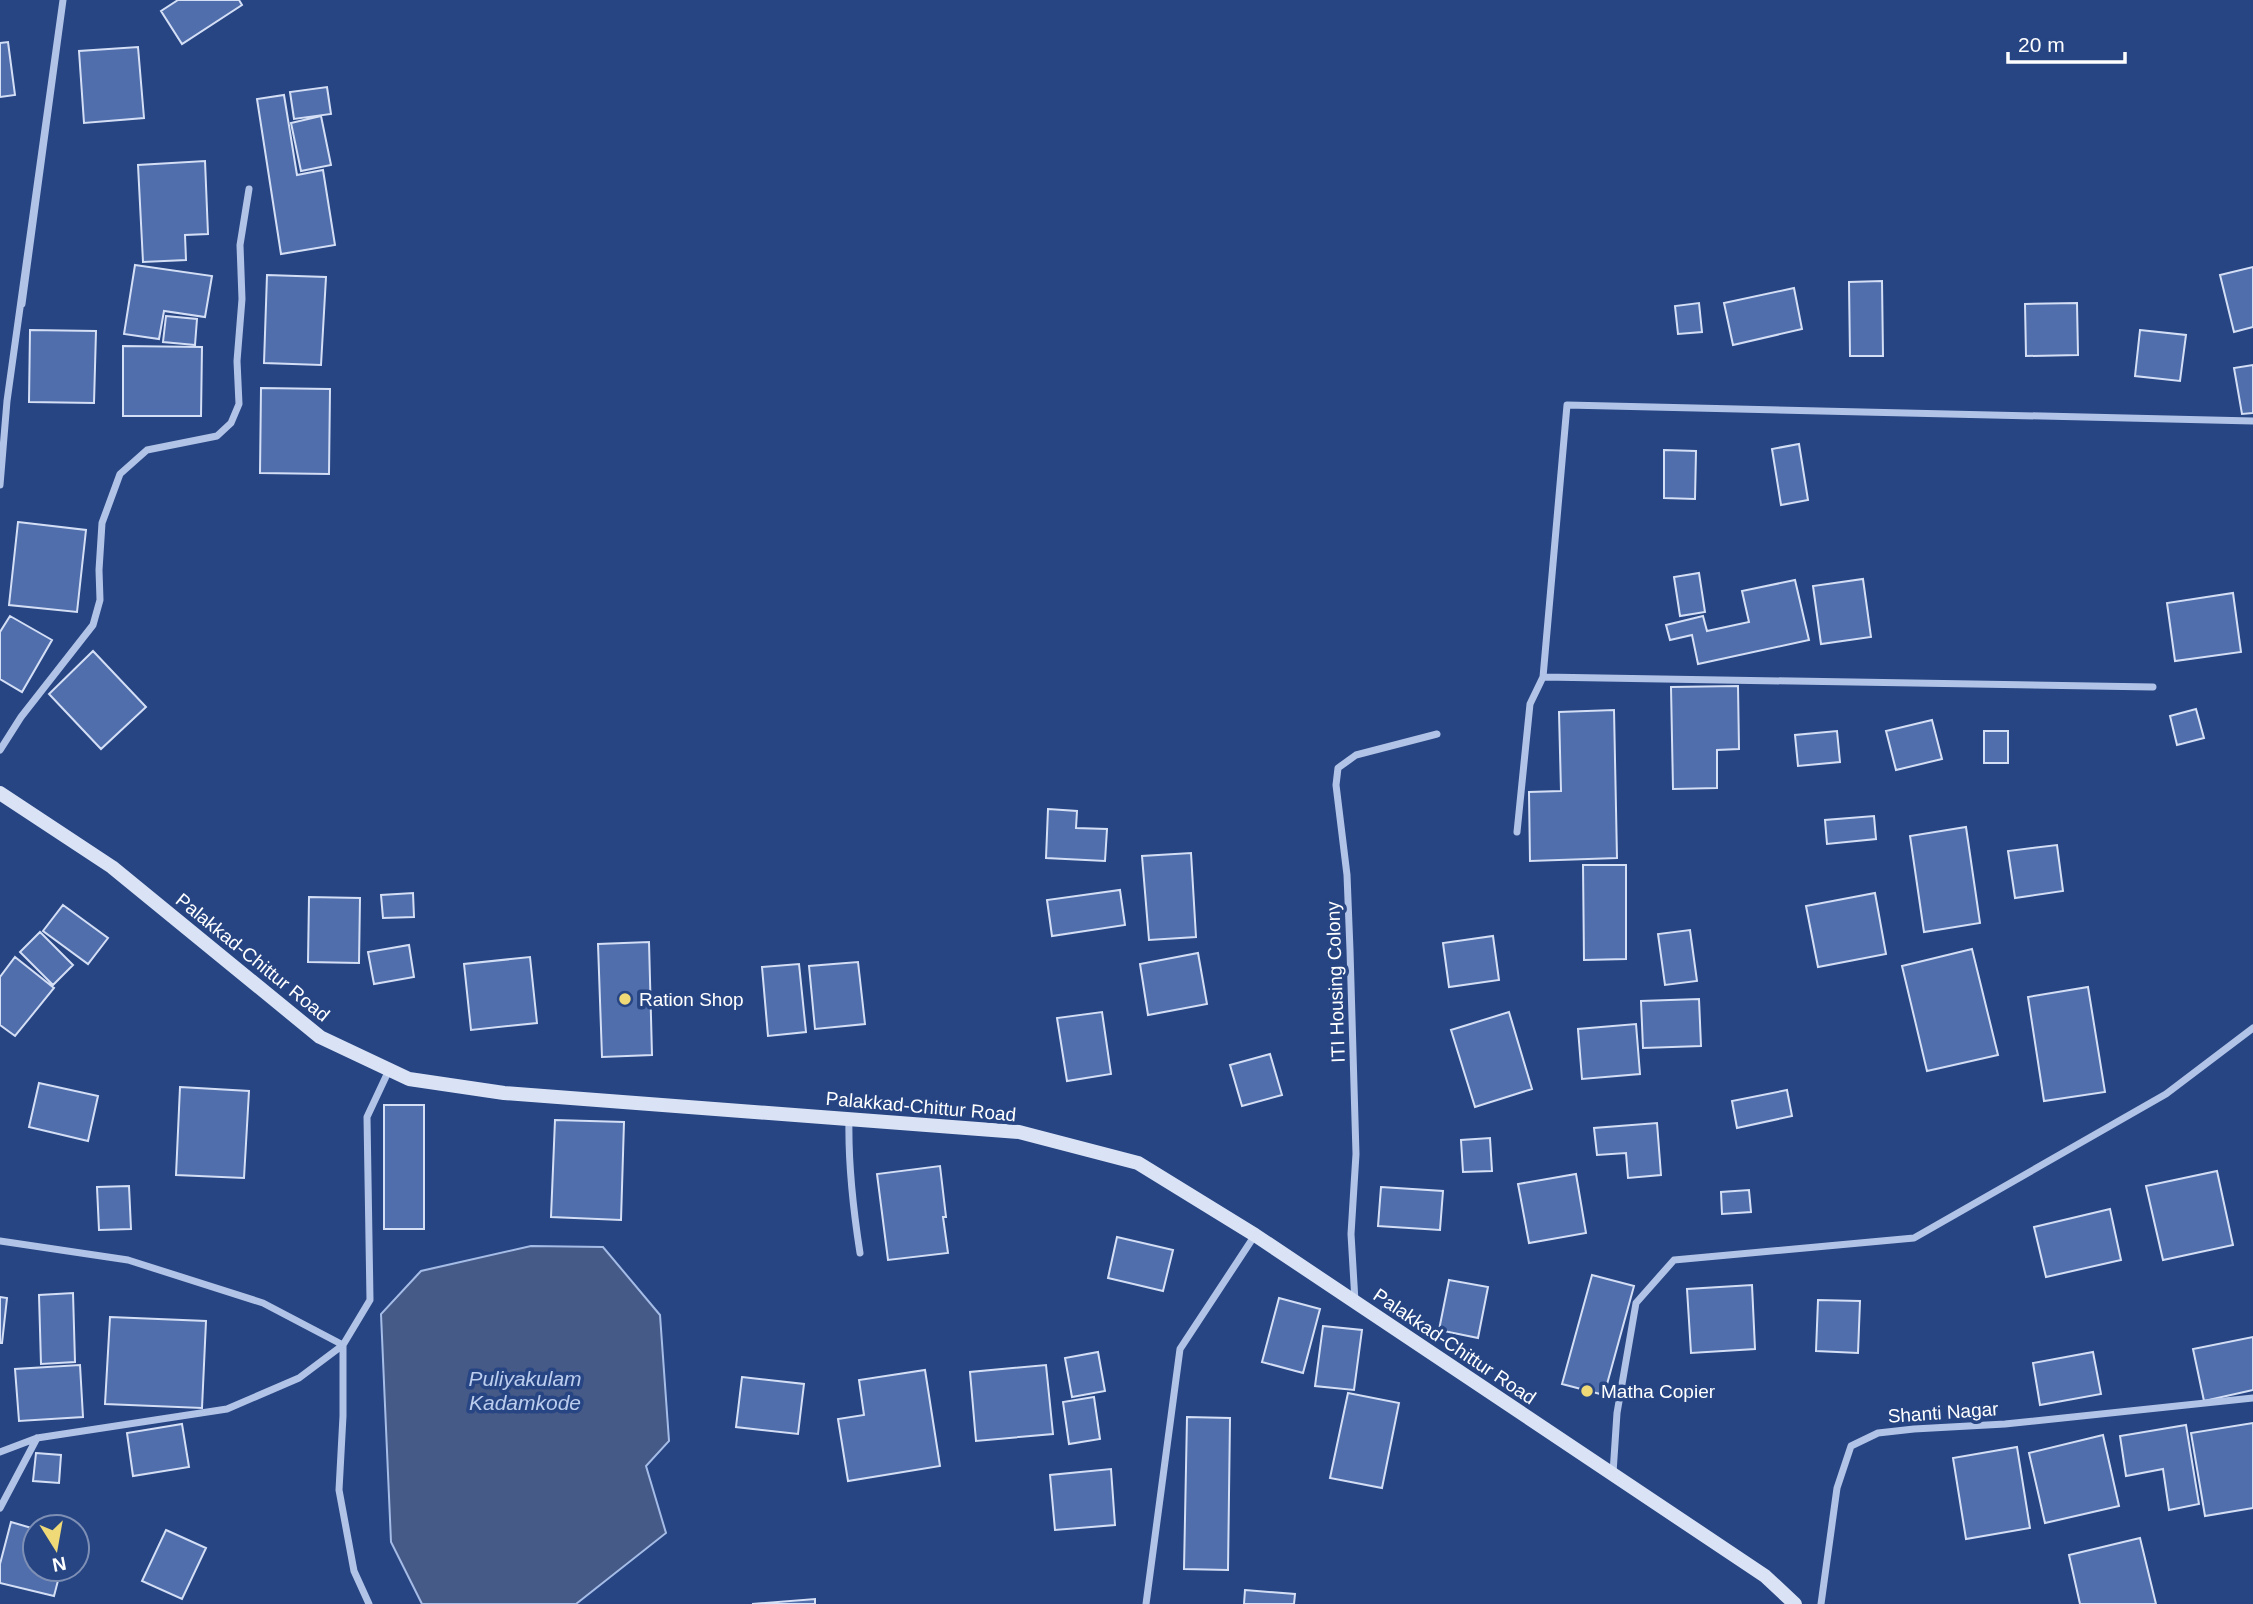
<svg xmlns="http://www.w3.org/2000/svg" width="2253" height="1604" font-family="Arial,sans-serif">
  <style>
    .water { fill: #465a88; stroke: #a5bce7; stroke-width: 2 }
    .building { fill: #506eab; stroke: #d4dff6; stroke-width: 2 }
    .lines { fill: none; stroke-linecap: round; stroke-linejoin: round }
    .minor { stroke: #b1c3e7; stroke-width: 7 }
    .secondary { stroke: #dae3f6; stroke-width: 14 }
    .poi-dot { fill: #efda77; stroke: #274583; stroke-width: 2.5 }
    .labels { text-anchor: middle; stroke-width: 7; stroke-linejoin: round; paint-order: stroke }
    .street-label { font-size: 19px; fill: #fff; stroke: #274583 }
    .poi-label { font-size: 19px; fill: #fff; stroke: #274583; text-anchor: start }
    .water-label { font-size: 21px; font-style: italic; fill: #bccdee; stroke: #274583 }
  </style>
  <rect width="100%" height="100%" fill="#274583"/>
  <!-- water -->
  <path class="water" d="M531,1246l72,1 57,68 9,126 -23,25 20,67 -90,71h-154l-31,-62 -10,-228 40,-43z"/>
  <!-- building -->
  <path class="building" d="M178,0h61l3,5 -60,39 -21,-33z
    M8,42l7,53 -15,2v-54z
    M138,47l6,71 -60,5 -5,-72z
    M327,87l4,27 -37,5 -4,-27z
    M284,95l13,80 26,-5 12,75 -54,9 -24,-155z
    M321,116l10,49 -30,6 -10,-48z
    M205,161l3,73 -23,1 1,25 -43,2 -5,-97z
    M135,265l77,11 -7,41 -41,-6 -5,28 -35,-5z
    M2253,267v60l-19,5 -14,-57z
    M267,275l59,2 -5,88 -57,-2z
    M1882,281l1,75h-33l-1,-74z
    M1794,288l8,41 -69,16 -9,-42z
    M1699,303l3,29 -24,2 -3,-28z
    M2077,303l1,52 -52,1 -1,-52z
    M166,316l31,3 -2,26 -32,-3z
    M30,330l66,1 -2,72 -65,-1z
    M2140,330l46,5 -6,46 -45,-5z
    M123,346l79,1 -1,69h-78z
    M2253,365v48l-11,1 -8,-46z
    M261,388l69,1 -1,85 -69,-1z
    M1799,444l9,56 -27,5 -9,-56z
    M1664,450l32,1 -1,48 -31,-1z
    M18,522l68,8 -9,82 -68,-7z
    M1699,573l6,39 -25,4 -6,-39z
    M1863,579l8,58 -50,7 -8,-58z
    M1795,580l14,60 -111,24 -6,-29 -22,5 -4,-15 37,-9 4,15 42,-9 -7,-31z
    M2233,593l8,59 -66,9 -8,-58z
    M10,616l42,24 -30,52 -22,-13v-47z
    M93,651l53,56 -45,42 -52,-55z
    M1738,686l1,63 -22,1v38l-44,1 -2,-102z
    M2196,709l8,29 -27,7 -7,-29z
    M1614,710l3,148 -87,3 -1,-69 32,-1 -2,-79z
    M1932,720l10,39 -46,11 -10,-39z
    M1837,731l3,31 -42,4 -3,-31z
    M1984,731h24v32h-24z
    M1048,809l29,2 -1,17 31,1 -2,32 -59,-3z
    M1874,816l2,23 -49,5 -2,-24z
    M1966,827l14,96 -56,9 -14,-96z
    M2057,845l6,46 -48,7 -7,-47z
    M1191,853l5,84 -47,3 -7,-84z
    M1583,865h43v94l-42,1z
    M1120,890l5,35 -73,11 -5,-36z
    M413,893l1,24 -31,1 -2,-23z
    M1875,893l11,61 -68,13 -12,-61z
    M309,897l51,1 -1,65 -51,-1z
    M63,905l45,33 -20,26 -45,-33z
    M1690,930l7,51 -32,4 -7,-51z
    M40,932l33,33 -20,20 -33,-33z
    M1493,936l6,44 -50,7 -6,-44z
    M649,942l3,113 -50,2 -4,-113z
    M409,945l5,32 -40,7 -6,-32z
    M1972,949l26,106 -71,16 -25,-105z
    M1198,953l9,51 -59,11 -8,-51z
    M15,957l39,31 -39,48 -15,-11v-48z
    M530,957l7,66 -66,7 -7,-66z
    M858,962l7,62 -50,5 -6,-63z
    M799,964l7,68 -38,4 -6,-69z
    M2088,987l17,105 -61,9 -16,-104z
    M1699,999l2,47 -58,2 -2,-47z
    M1102,1012l9,62 -44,7 -10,-63z
    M1509,1012l23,77 -57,18 -24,-77z
    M1636,1024l4,50 -58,5 -4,-50z
    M1270,1054l12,41 -40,11 -12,-41z
    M39,1083l59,13 -10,45 -59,-14z
    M180,1087l69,4 -5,87 -68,-3z
    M1787,1090l5,26 -55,12 -5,-27z
    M384,1105h40v124h-40z
    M555,1120l69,2 -3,98 -70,-3z
    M1657,1123l4,52 -33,3 -2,-25 -29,2 -3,-27z
    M1490,1138l2,33 -29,1 -2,-32z
    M940,1166l6,51h-3l5,36 -60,7 -11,-86z
    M2217,1171l16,74 -70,15 -17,-74z
    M1576,1174l10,59 -57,10 -11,-59z
    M129,1186l2,43 -32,1 -2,-43z
    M1381,1187l62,4 -3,39 -62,-4z
    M1749,1190l2,22 -29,2 -1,-22z
    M2110,1209l11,51 -75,17 -12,-50z
    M1117,1237l56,13 -10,41 -55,-13z
    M1592,1275l42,11 -30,109 -42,-11z
    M1449,1280l39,7 -10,51 -39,-8z
    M1752,1285l3,64 -64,4 -4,-64z
    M73,1293l2,69 -34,2 -2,-69z
    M0,1297l7,1 -5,45h-2z
    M1279,1298l41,11 -17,64 -41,-11z
    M1818,1300l42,1 -2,52 -42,-2z
    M110,1317l96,4 -4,87 -97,-4z
    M1323,1326l39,4 -8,60 -39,-4z
    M2253,1337v53l-49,11 -11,-52z
    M1098,1352l7,39 -33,6 -7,-39z
    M2093,1352l8,42 -61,11 -7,-42z
    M80,1365l3,52 -64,4 -4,-52z
    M1046,1365l7,69 -77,7 -6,-69z
    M925,1370l15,96 -92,15 -10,-62 26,-4 -5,-35z
    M742,1377l62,7 -6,50 -62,-7z
    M1348,1393l51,10 -17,85 -52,-10z
    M1094,1397l6,42 -31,5 -6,-42z
    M1187,1417l43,1 -2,152 -44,-1z
    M2253,1423v85l-48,8 -14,-83z
    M182,1424l7,43 -56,9 -6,-43z
    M2186,1425l13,79 -30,6 -6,-41 -37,7 -6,-40z
    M2103,1435l16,71 -74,17 -16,-70z
    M2017,1447l13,81 -64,11 -13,-81z
    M36,1453l25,2 -2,28 -26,-2z
    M1111,1469l4,56 -60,5 -5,-55z
    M11,1522l24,7v40h26l-7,27 -54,-13v-19z
    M166,1530l40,18 -24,51 -40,-18z
    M2140,1538l16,66h-76l-11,-49z
    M1245,1590l50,4 -1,10h-50z
    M815,1599v5h-63z"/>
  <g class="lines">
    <!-- minor -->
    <path class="minor" d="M0,485l7,-84 56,-401 -41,304
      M1543,677l610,10
      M0,750l21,-33 72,-92 7,-25 -1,-30 3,-47 18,-49 27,-24 70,-14 14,-13 8,-19 -2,-43 5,-62 -2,-54 9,-56
      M1517,832l13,-128 13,-27 24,-272 686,16
      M849,1119c-1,46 4,89 11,134
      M0,1241l128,19 135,43 80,42v71l-4,74 15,81 15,33
      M1355,1301l-4,-67 5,-80 -6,-204 -3,-75 -11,-90 2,-17 18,-13 81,-21
      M0,1452l37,-14 190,-29 72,-31 44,-33 27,-45 -3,-183 22,-47
      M1613,1473l4,-60 19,-110 38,-43 240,-22 252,-144 87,-66
      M0,1508l37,-70
      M1146,1604l34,-255 75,-114
      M1821,1604l16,-116 14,-42 27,-13 36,-4 91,-5 248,-26"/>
    <!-- secondary -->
    <path class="secondary" d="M0,793l112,74 208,170 89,42 95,14 515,39 119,31 117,72 510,341 30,28"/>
  </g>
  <!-- markers -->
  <g class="poi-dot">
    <circle cx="625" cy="999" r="7"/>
    <circle cx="1587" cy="1391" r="7"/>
  </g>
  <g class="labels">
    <!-- street labels -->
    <g class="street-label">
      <text transform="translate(253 957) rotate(39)" y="7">Palakkad-Chittur Road</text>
      <text transform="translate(1335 982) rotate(-92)" y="7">ITI Housing Colony</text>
      <text transform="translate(921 1106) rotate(5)" y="7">Palakkad-Chittur Road</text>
      <text transform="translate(1455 1346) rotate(34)" y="7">Palakkad-Chittur Road</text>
      <text transform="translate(1943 1412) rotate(-4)" y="7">Shanti Nagar</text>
    </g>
    <!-- poi labels -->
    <g class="poi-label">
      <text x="639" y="1006">Ration Shop</text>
      <text x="1601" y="1398">Matha Copier</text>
    </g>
    <!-- water labels -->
    <g class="water-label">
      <text x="525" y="1386">Puliyakulam<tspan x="525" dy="24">Kadamkode</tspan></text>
    </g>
  </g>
  <!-- north arrow -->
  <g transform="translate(56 1548) rotate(169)"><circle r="33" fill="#274583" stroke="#7d8fb5" stroke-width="2"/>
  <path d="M0-5L12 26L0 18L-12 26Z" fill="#efda77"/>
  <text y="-10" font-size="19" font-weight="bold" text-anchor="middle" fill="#ffffff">N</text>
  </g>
  <!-- scale -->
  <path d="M2008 52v10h117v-10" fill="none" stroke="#ffffff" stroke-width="3.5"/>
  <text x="2018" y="52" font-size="21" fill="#ffffff" stroke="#274583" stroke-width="5" paint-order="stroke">20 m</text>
</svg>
